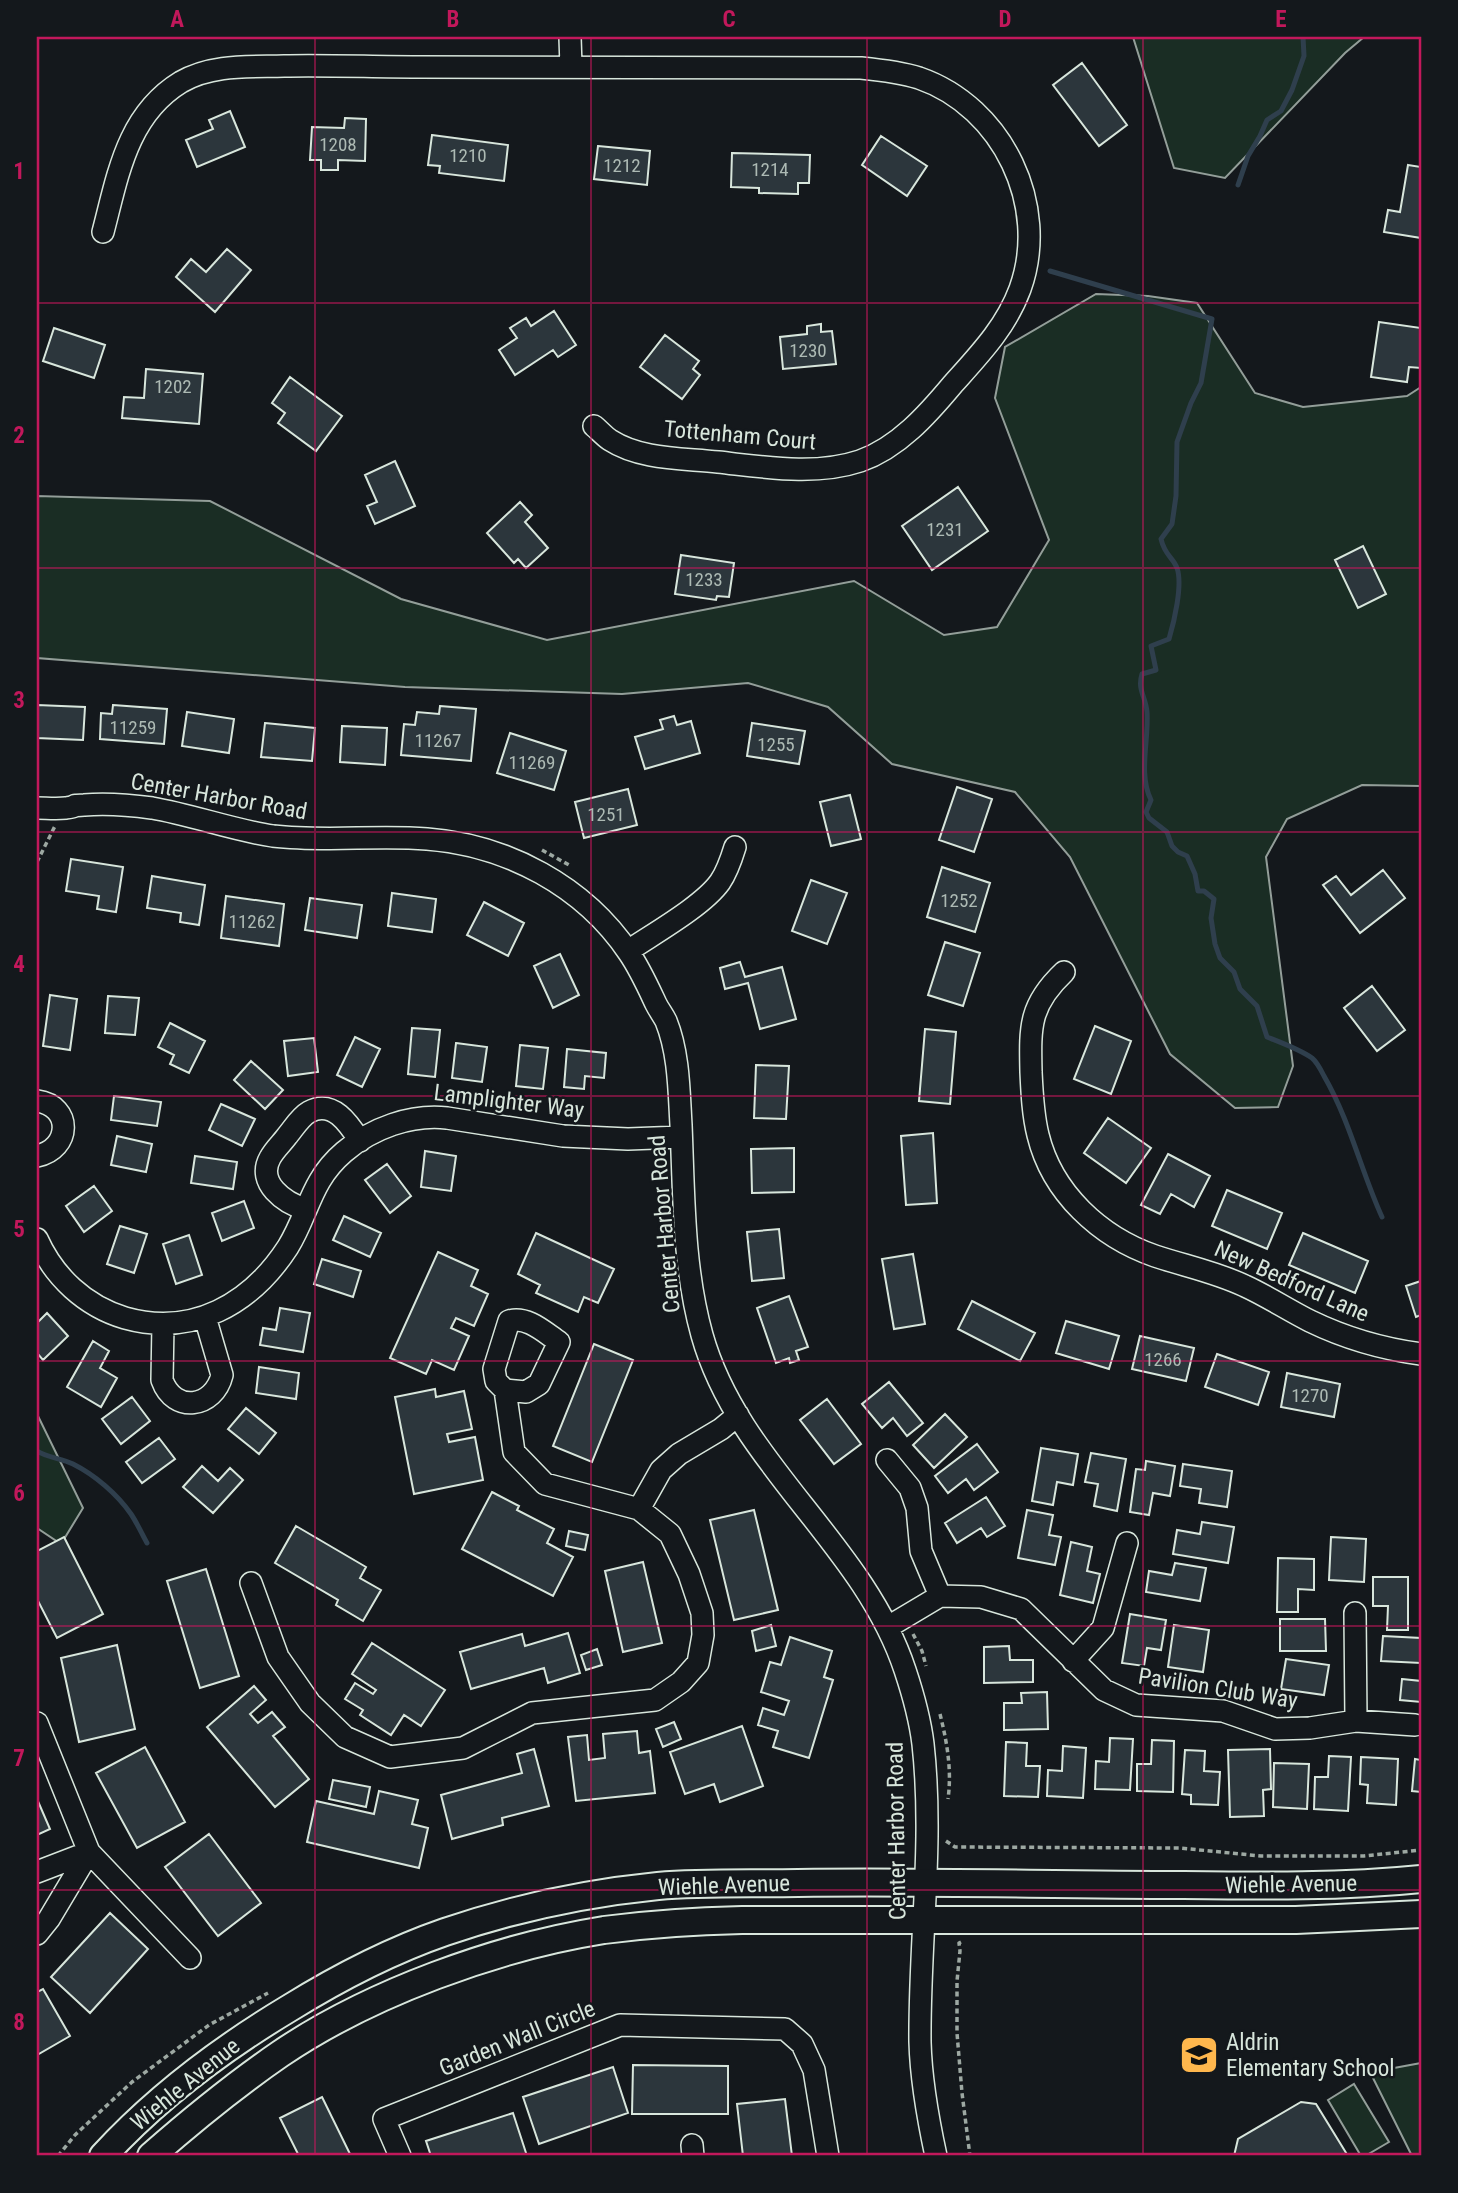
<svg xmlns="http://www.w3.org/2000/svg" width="1458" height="2193" font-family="'Roboto Condensed',sans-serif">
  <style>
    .green { fill: #1a2d24; stroke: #939e99; stroke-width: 2 }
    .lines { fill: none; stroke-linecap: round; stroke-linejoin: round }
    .stream { stroke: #2f3f4d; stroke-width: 5 }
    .building { fill: #2c363c; stroke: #d8e6dc; stroke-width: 2 }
    .minor-casing { stroke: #d8e6dc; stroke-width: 24 }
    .major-casing { stroke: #d8e6dc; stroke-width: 30 }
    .path { stroke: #9da8a2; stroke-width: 3.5; stroke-dasharray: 5 3.5; stroke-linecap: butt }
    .minor { stroke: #14181c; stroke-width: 21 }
    .major { stroke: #14181c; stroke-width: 26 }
    .grid { fill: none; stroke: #c2185b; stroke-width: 2; stroke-opacity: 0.55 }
    .labels { text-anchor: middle; stroke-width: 5; stroke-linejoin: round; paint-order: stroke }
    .number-label { font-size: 19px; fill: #adbab4 }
    .street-label { font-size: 23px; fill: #d8e6dc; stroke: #14181c }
    .poi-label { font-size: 23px; fill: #d8e6dc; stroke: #14181c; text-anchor: start }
    .neatline { fill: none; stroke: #c2185b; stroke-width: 2.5 }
    .grid-label { font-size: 23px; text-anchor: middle; font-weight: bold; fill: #c2185b }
  </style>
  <rect width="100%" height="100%" fill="#14181c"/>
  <!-- green -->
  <path class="green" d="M1133,37h231l-19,16 -120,125 -51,-10z
    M1096,294l52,2 49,7 58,90 48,14 104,-11 14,-9v399l-59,-1 -75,34 -21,38 27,209 -15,41 -43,1 -65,-54 -100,-197 -55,-65 -123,-28 -64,-57 -80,-24 -126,11 -217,-7 -368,-29v-162l173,5 191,98 146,41 307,-59 90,54 53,-8 52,-87 -54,-142 10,-51z
    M37,1414l46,94 -22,36 -24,-16z
    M1421,2063v93h-9l-40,-80 22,-8z
    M1354,2084l35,58 -24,14h-4l-33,-56z"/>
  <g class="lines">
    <!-- stream -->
    <path class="stream" d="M1238,185l10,-29 12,-20 7,-16 14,-9 11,-21 12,-34 -1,-19
      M1050,271l162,48 -11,64 -10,20 -14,39 -1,54 -4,28 -11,15c4,17 12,18 16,29 6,17 -3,54 -8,71l-18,7 5,24 -14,4c-5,16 4,23 5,38 2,29 -9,62 4,88l-5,12 3,6 18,14 5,14 6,6 9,4 8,18 3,17h6l10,8 -3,19 4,26 5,14 14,14 6,17 17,17 10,31c15,6 32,12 45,21 5,4 9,12 12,18 26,45 37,95 58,141
      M37,1451c11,7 24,7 36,13 22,11 44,30 58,50 6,9 11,20 16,29"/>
  </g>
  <!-- building -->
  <path class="building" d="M1082,63l45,62 -28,21 -46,-61z
    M230,111l15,36 -48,20 -11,-27 27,-11 -4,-9z
    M345,118l21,1 -1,42 -27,-1v10h-17v-10h-11l2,-33 32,1z
    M432,135l76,10 -4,36 -65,-8 1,-7 -12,-1z
    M881,136l46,30 -20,30 -45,-31z
    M598,146l52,5 -3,34 -53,-6z
    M732,153l78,2 -1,28h-11v11l-39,-1v-5l-28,-1z
    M1408,165l13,2v71l-37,-6 4,-22 12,2z
    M227,249l24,21 -36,42 -39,-35 15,-18 15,13z
    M554,311l22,34 -18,12 -5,-7 -38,25 -16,-25 18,-12 -7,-10 16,-10 5,8z
    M1379,322l42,6v40l-12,-1 -2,15 -36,-5z
    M821,324v8l11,-1 4,33 -53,5 -3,-32 27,-3v-8z
    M54,328l51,17 -11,33 -51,-17z
    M665,335l34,26 -6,8 7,6 -18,24 -42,-32z
    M146,369l57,5 -4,50 -77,-6 2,-21 20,1z
    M290,377l52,39 -26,35 -38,-28 7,-10 -13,-10z
    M395,461l20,45 -40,18 -8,-18 10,-4 -12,-27z
    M958,487l30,44 -56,39 -30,-44z
    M520,502l12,13 -7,7 23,26 -22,20 -8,-9 -4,4 -27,-30z
    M1363,546l23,48 -28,14 -23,-48z
    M681,555l53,8 -5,34 -12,-1 -1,4 -41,-6z
    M37,705l48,2 -2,33 -46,-2z
    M113,705l54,4 -3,35 -64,-5 1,-26 11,1z
    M440,706l36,3 -5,52 -70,-6 3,-31 11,1 2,-13 22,2z
    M187,712l47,7 -5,34 -47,-7z
    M674,716l3,9 14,-4 9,32 -55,16 -10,-32 28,-8 -3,-9z
    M265,723l50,5 -3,33 -51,-4z
    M752,723l53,8 -6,33 -52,-8z
    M342,726l45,2 -2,37 -45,-3z
    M510,733l56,18 -12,39 -57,-17z
    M957,787l35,12 -18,53 -35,-12z
    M628,789l9,36 -53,13 -9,-36z
    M850,795l11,44 -30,7 -11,-44z
    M71,859l52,8 -7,45 -19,-3 2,-13 -33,-5z
    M942,867l48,16 -15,49 -48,-15z
    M1383,870l22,28 -45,35 -37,-48 13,-9 15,19z
    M152,876l53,9 -6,40 -19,-3 1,-9 -34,-5z
    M811,880l36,13 -20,51 -35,-13z
    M392,893l44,6 -4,33 -44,-6z
    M226,896l58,8 -5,42 -58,-8z
    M310,898l52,7 -5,33 -52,-8z
    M484,902l40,21 -16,33 -41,-21z
    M945,942l35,11 -17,53 -35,-11z
    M560,954l19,41 -26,13 -19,-42z
    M740,962l5,15 37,-10 14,52 -36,10 -12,-46 -23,6 -5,-21z
    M1372,986l33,44 -28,21 -33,-43z
    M50,995l27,4 -7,51 -27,-4z
    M108,996l31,2 -4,37 -30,-2z
    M170,1023l35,18 -16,32 -19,-9 4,-9 -16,-8z
    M1095,1026l36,15 -20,53 -37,-15z
    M412,1028l28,2 -5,47 -27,-3z
    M925,1029l31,3 -6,72 -31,-3z
    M355,1037l25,12 -18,38 -25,-12z
    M314,1038l4,34 -30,4 -4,-35z
    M456,1043l31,4 -5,35 -30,-4z
    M520,1045l28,3 -5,41 -27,-3z
    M567,1049l39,4 -2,25 -19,-2 -1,13 -20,-2z
    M251,1061l32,29 -18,19 -31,-29z
    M756,1065l33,1 -3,53 -32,-1z
    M114,1096l47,6 -4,24 -46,-6z
    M221,1104l34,15 -13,27 -33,-16z
    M1108,1118l43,30 -25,35 -42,-30z
    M933,1133l4,70 -31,2 -5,-69z
    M117,1136l35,8 -6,28 -35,-7z
    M794,1148v44l-42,1 -1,-44z
    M425,1151l31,5 -5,35 -30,-4z
    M1168,1154l42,22 -16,31 -23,-13 -11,20 -19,-9z
    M195,1156l42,6 -4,27 -42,-6z
    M387,1164l24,32 -21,17 -25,-33z
    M94,1186l18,25 -28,21 -18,-26z
    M1227,1190l55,23 -15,36 -55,-23z
    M244,1201l10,27 -32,13 -10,-28z
    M344,1216l37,17 -11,24 -37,-17z
    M120,1226l27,8 -13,39 -27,-9z
    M779,1229l5,49 -32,3 -5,-49z
    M536,1233l78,36 -16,34 -14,-6 -6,15 -42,-19 4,-8 -22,-11z
    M1303,1233l65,28 -13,32 -66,-28z
    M189,1235l13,40 -26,9 -13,-40z
    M438,1252l40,18 -7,16 17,8 -14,32 -18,-8 -5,10 18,8 -15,34 -22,-10 -6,14 -36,-16z
    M913,1254l12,70 -31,5 -12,-70z
    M322,1259l39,12 -8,26 -39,-13z
    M1421,1281v34l-5,2 -10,-31z
    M789,1296l19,51 -12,4 3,9 -9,3 -1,-5 -13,5 -19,-55z
    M972,1301l63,32 -15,28 -62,-32z
    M280,1308l30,5 -7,39 -43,-7 3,-17 13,2z
    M47,1313l21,23 -25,24 -6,-7v-30z
    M1066,1321l53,15 -10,33 -53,-16z
    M1140,1336l54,12 -8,33 -54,-12z
    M93,1341l16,10 -9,17 17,10 -16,29 -34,-20z
    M594,1344l39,16 -41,102 -39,-16z
    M1217,1354l52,18 -11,33 -53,-18z
    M259,1367l40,6 -3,26 -40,-6z
    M1287,1373l53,11 -6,33 -53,-10z
    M889,1382l34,41 -16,13 -14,-18 -11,10 -20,-24z
    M435,1389l1,8 28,-6 8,38 -25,5 2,8 26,-5 8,43 -69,14 -19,-97z
    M132,1397l18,24 -29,23 -19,-25z
    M827,1399l34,45 -27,20 -34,-44z
    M246,1408l30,25 -17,21 -31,-25z
    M945,1414l22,23 -33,31 -21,-23z
    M159,1438l16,21 -33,24 -16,-21z
    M977,1444l21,28 -24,18 -8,-11 -18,14 -13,-17z
    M1041,1448l37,6 -5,31 -16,-3 -4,23 -21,-4z
    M1091,1453l35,6 -9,52 -23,-5 4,-22 -13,-2z
    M1146,1461l29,5 -5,30 -17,-3 -4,22 -19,-3 6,-43 9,1z
    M1183,1464l49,7 -5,36 -28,-4 2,-14 -21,-3z
    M202,1466l16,15 12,-13 13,12 -30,33 -30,-26z
    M492,1492l27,14 -2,4 37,19 -7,14 26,14 -20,39 -91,-47z
    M986,1497l19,29 -18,11 -6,-9 -24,15 -12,-20z
    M754,1510l24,100 -44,10 -24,-100z
    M1027,1510l26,5 -4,20 12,2 -6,28 -37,-7z
    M1202,1522l32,5 -6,36 -55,-9 4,-24 23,4z
    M296,1526l70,41 -6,11 21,12 -18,31 -27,-16 2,-5 -63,-37z
    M569,1531l19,4 -3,15 -19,-4z
    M64,1537l39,77 -46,24 -20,-39v-48z
    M1331,1537l35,2 -2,43 -35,-2z
    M1071,1542l21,5 -5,24 13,3 -7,29 -33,-8z
    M1278,1558l36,1v31l-16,-1v23h-21z
    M643,1562l19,81 -39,9 -18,-81z
    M1175,1563l31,5 -6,33 -54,-9 3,-21 23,4z
    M206,1569l33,107 -39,12 -33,-107z
    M1373,1577h35v53h-21l1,-24h-15z
    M1130,1614l36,6 -5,30 -14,-2 -3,18 -22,-3z
    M1280,1619h45l1,32h-46z
    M771,1625l5,21 -20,5 -4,-20z
    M1174,1625l35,5 -6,42 -35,-5z
    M568,1633l12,40 -32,10 -4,-15 -73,21 -11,-37 62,-18 3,12z
    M1383,1636l38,2v25l-40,-2z
    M790,1637l42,14 -8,26 9,3 -24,78 -36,-11 5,-16 -20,-6 5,-17 21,7 5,-14 -28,-9 9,-30 11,3z
    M372,1643l73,47 -24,36 -17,-11 -13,20 -31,-20 3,-5 -18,-11 10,-16 18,11 3,-4 -24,-16z
    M117,1645l18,84 -56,13 -18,-84z
    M1009,1646l1,14h23v22l-49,1v-36z
    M597,1649l5,16 -16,5 -5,-15z
    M1286,1659l43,6 -5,30 -43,-6z
    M1402,1679l19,2v21l-21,-2z
    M254,1686l12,14 -16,14 8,9 14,-11 13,15 -12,9 36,43 -34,28 -68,-80z
    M1047,1692l1,37 -44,1v-27h18l-1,-10z
    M674,1722l7,17 -18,8 -7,-18z
    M742,1726l21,60 -43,16 -6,-18 -29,10 -15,-42z
    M637,1731l2,22 11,-2 5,42 -79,8 -8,-64 19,-2 2,25 16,-2 -2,-24z
    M1110,1738l23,1 -3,51 -35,-1 1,-28 13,1z
    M1152,1740l22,1 -1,51 -36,-1v-27h14z
    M1006,1742l21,1 -1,23h14l-2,31 -34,-1z
    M1063,1746l23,2 -3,50 -36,-2 1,-26 14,1z
    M145,1747l40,75 -48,26 -41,-75z
    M534,1749l15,57 -47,12 1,7 -51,14 -11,-44 81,-22 -5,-19z
    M1270,1749l1,40 -8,1 1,26 -34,1 -2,-67z
    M1185,1750l20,1 -1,20 16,1 -2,33 -27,-1v-9l-9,-1z
    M1329,1756l22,1 -3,54 -34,-2 1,-32h13z
    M1361,1757l37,2 -2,46 -29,-2 1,-18 -8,-1z
    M1415,1759l6,1v32l-9,-1z
    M1274,1763l35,1 -2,45 -34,-2z
    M333,1780l37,7 -4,20 -37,-8z
    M379,1791l39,9 -6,24 16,4 -9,40 -112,-26 9,-41 58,13z
    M37,1799l13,30 -13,6z
    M209,1834l52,69 -43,33 -53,-69z
    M110,1913l38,36 -58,64 -39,-36z
    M43,1989l27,47 -33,19v-63z
    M633,2065l95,1v48h-96z
    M613,2067l15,46 -89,31 -16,-47z
    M322,2097l29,59h-52l-19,-38z
    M785,2099l7,57h-49l-6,-52z
    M1301,2102l15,2 32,52h-114l4,-17z
    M513,2113l14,43h-96l-5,-15z"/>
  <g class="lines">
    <!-- minor casing -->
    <g class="minor-casing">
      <path id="minor" d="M570,37l1,30
        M103,232c15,-57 24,-117 78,-150 31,-18 68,-15 103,-16 44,-1 89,1 133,1 148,0 296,1 444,1 20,2 39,4 58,10 84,29 131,128 101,211 -14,38 -41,66 -67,95 -25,30 -55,64 -93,77 -45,15 -96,6 -142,1 -35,-4 -77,-2 -108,-22 -6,-4 -11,-10 -16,-14
        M37,808c9,0 19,1 29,0 18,-3 -1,-2 18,-3 23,-2 46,0 68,3 41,7 80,22 121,28 52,6 103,-1 154,3 80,6 157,47 202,114 11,16 19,34 27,51 3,6 7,11 10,17 13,32 13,70 15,104 3,70 2,142 21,210 36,129 161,208 203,335 8,24 15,49 18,74 11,99 -4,199 -3,298 1,39 8,77 16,114
        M628,951c25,-17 75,-45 92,-69 7,-10 11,-22 15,-35
        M1064,972c-35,33 -34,55 -33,100 1,22 2,43 7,63 14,58 62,102 117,121 30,10 61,16 90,30 22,10 43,24 65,35 35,17 73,28 111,33
        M37,1101c36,5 34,48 0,55
        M305,1209c-20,-6 -49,-26 -35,-51 4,-8 12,-15 17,-22 6,-7 13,-19 22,-24 24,-13 40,12 51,29
        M37,1239c17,38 48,67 88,79 68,19 126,-14 163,-71 21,-34 22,-66 56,-95 28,-24 67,-38 103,-34l116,18 65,3 53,-2
        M163,1324l-1,56c12,34 52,28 60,-5l-17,-58
        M505,1390l21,2 13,-8 20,-42c-15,-10 -31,-26 -50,-21l-15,48 2,12 9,9 9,62 31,32 94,25
        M887,1460l23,28 7,20 4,43 19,45
        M251,1583l27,74 32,46 35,34 45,20 73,-9 69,-35 123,-13 26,-18 17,-19 5,-28 -1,-22 -13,-39 -19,-40 -31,-25 22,-39 18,-16 42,-25 17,-14
        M1355,1613l1,108
        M888,1627l52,-31 41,1 40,12 83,81 32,15 87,6 52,18 35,-1 46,-7 59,4
        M1073,1661l30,-33 24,-85
        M37,1723l52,129 101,106
        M37,1872l52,-20 -40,67 -12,15
        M692,2145l1,11
        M400,2156l-16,-37 236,-94 165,4 17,15 12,26 14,86"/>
    </g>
    <!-- major casing -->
    <g class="major-casing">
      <path id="major" d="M103,2156c54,-59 117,-106 185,-147 50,-31 102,-58 157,-77 67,-23 143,-39 213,-46 46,-4 93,-2 140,-3 128,-2 257,2 385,2 80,1 159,2 238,-6
        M151,2156c41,-36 84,-71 129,-102 90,-61 217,-107 324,-124 46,-6 92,-9 138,-10h554l125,-6"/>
    </g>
    <!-- path -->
    <path class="path" d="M542,850l27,15
      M37,862l18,-36
      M913,1634l9,17 4,15
      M940,1714c7,28 12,56 8,85
      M946,1841l9,6 225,1 81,8h103l57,-6
      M961,1942l-2,1 1,8 -3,30v52l5,60 8,63
      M58,2156l17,-21 57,-53 77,-57 59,-32"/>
    <!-- minor -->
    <use href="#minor" class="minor"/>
    <!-- major -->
    <use href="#major" class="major"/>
  </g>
  <!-- grid -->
  <path class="grid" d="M315,37v2119M591,37v2119M867,37v2119M1143,37v2119M37,303h1384M37,568h1384M37,832h1384M37,1096h1384M37,1361h1384M37,1626h1384M37,1890h1384"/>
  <!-- icons -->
  <defs>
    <g id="school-square" transform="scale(2.0125)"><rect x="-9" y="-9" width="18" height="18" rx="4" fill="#ffb74d" stroke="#14181c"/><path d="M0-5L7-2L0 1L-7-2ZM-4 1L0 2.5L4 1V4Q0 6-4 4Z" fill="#111"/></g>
  </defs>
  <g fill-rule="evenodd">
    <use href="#school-square" x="1199" y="2055"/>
  </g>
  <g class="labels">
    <!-- number labels -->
    <g class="number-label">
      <text x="338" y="151">1208</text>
      <text x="468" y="162">1210</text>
      <text x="622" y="172">1212</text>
      <text x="770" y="176">1214</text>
      <text x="808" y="357">1230</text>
      <text x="173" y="393">1202</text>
      <text x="945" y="536">1231</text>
      <text x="704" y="586">1233</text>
      <text x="133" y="734">11259</text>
      <text x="438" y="747">11267</text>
      <text x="776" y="751">1255</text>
      <text x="532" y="769">11269</text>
      <text x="606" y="821">1251</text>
      <text x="959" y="907">1252</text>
      <text x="252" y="928">11262</text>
      <text x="1163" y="1366">1266</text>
      <text x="1310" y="1402">1270</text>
    </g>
    <!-- street labels -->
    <g class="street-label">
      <text transform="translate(740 435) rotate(5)" y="8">Tottenham Court</text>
      <text transform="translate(219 796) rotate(10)" y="8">Center Harbor Road</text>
      <text transform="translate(509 1101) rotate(7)" y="8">Lamplighter Way</text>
      <text transform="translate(664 1224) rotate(-95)" y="8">Center Harbor Road</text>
      <text transform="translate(1292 1281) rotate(24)" y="8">New Bedford Lane</text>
      <text transform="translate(1218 1688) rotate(9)" y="8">Pavilion Club Way</text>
      <text transform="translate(896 1831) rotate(-91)" y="8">Center Harbor Road</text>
      <text transform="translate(1291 1884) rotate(-1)" y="8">Wiehle Avenue</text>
      <text transform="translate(724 1885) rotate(-2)" y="8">Wiehle Avenue</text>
      <text transform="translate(517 2038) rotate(-22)" y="8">Garden Wall Circle</text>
      <text transform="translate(185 2084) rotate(-39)" y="8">Wiehle Avenue</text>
    </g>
    <!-- poi labels -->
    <g class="poi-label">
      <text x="1226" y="2050">Aldrin<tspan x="1226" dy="26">Elementary School</tspan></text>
    </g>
  </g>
  <!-- border -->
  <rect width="1458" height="2193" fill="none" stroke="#14181c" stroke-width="77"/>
  <rect x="38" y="38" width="1382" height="2116" class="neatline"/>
  <g class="grid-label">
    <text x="177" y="27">A</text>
    <text x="453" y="27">B</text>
    <text x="729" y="27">C</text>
    <text x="1005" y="27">D</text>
    <text x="1281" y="27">E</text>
    <text x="19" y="179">1</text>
    <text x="19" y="443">2</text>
    <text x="19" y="708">3</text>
    <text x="19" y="972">4</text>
    <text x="19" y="1237">5</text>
    <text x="19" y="1501">6</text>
    <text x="19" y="1766">7</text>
    <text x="19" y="2030">8</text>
  </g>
</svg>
